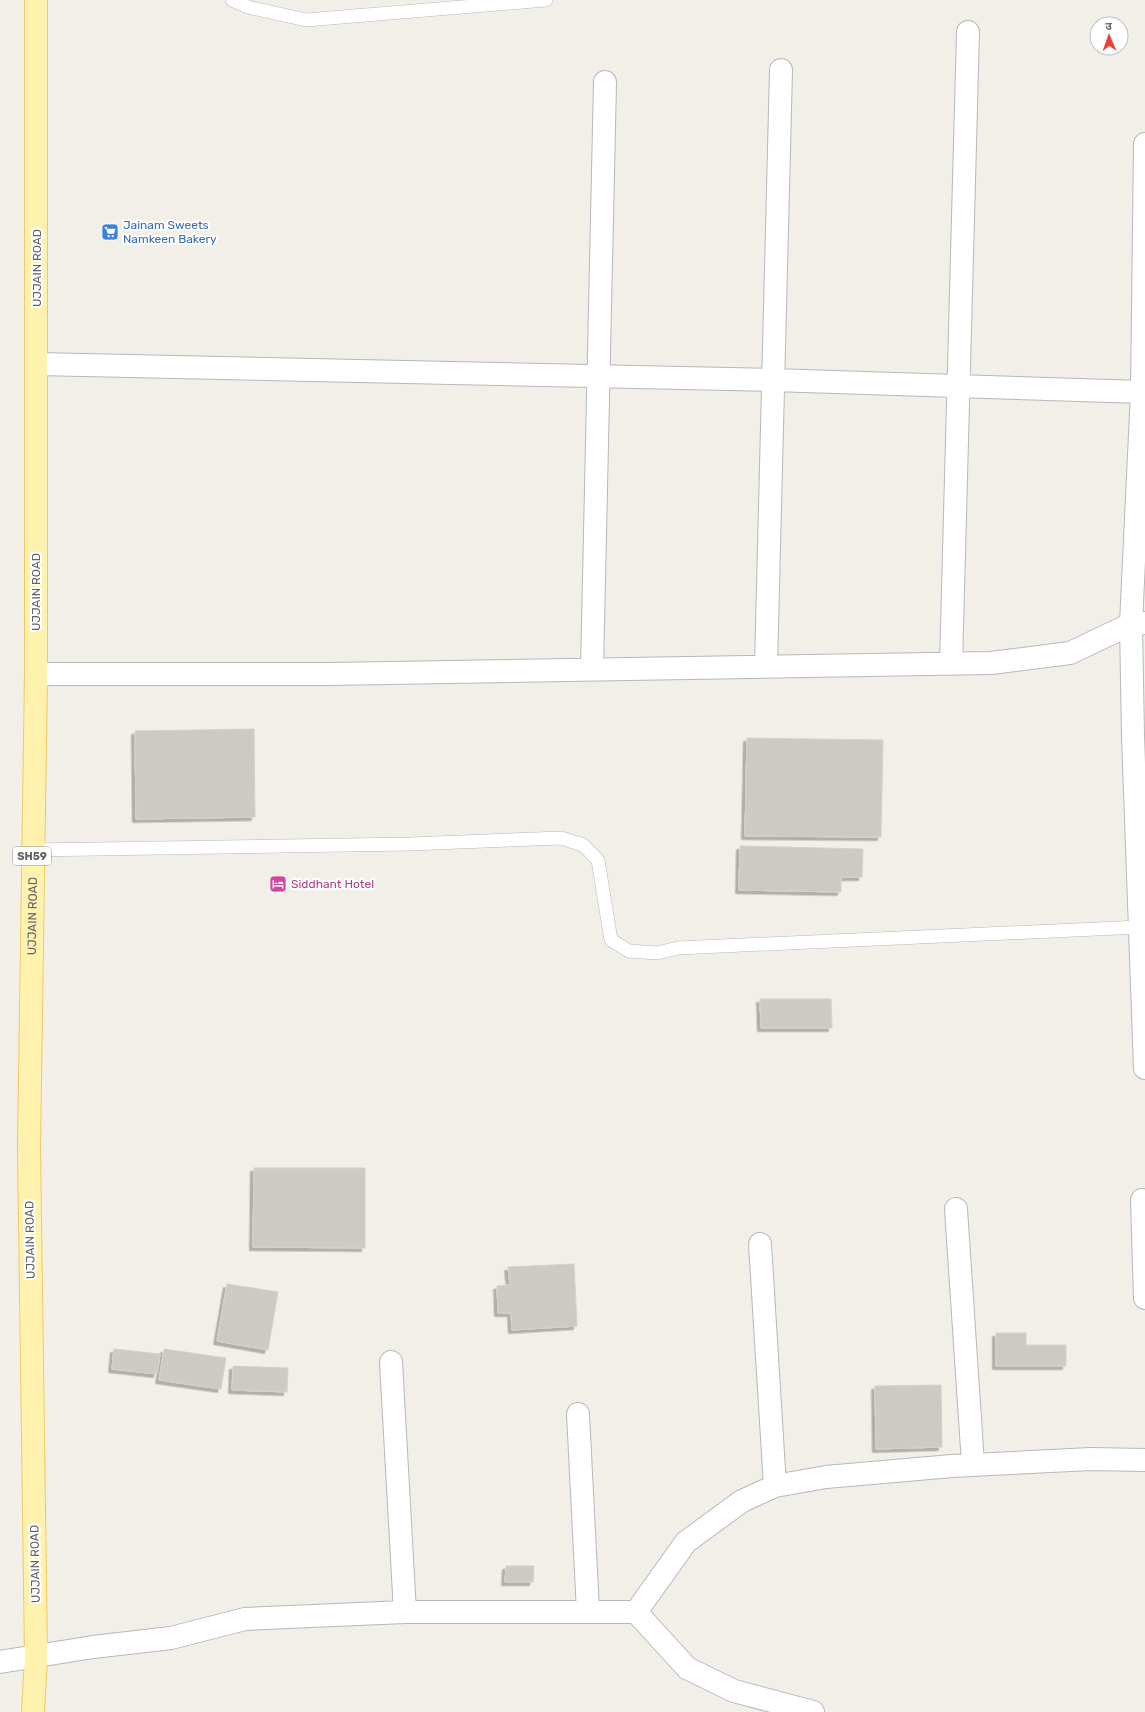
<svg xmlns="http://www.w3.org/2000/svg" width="1145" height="1712" font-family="Rubik,'Noto Sans Devanagari',sans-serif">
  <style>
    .building { fill: #cccac5; stroke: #d6d1c6; filter: url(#shadow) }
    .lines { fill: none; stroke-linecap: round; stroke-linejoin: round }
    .service-casing { stroke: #b5b8bc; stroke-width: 14 }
    .minor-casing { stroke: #b5b8bc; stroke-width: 24 }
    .primary-casing { stroke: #f2c960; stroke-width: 24 }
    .service { stroke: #fff; stroke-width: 13 }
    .minor { stroke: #fff; stroke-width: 22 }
    .primary { stroke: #fff2af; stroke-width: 22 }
    .labels { text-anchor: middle; stroke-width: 4; stroke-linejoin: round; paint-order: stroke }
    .shield { fill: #fff; stroke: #8f9295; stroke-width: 1 }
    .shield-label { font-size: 11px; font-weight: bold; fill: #5f6368 }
    .shop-label { font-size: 12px; fill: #366cbe; stroke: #fff; text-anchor: start }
    .street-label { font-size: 12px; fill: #5f6368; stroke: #fff }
    .hotel-label { font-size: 12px; fill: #b23c85; stroke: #fff; text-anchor: start }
  </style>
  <defs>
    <filter id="shadow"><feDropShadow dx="-3.5" dy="3.5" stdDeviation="0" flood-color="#0004"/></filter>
  </defs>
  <rect width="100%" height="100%" fill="#f1efe8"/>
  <!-- building -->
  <path class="building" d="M254,729l1,88 -119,2 -1,-88z
    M747,738l136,2 -2,97 -136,-1z
    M740,846l123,3 -1,28h-21v15l-102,-2z
    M760,999h71l1,29h-71z
    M254,1168h111v80l-112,-1z
    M574,1264l3,62 -65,4 -1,-17h-13l-1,-27 13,-1 -2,-18z
    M227,1284l51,8 -10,58 -51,-9z
    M996,1333h30v12h40v21h-70z
    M114,1349l46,5 -3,20 -45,-5z
    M164,1349l62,9 -5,31 -62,-9z
    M233,1366l55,2 -1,24 -55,-2z
    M941,1385l1,62 -66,2 -1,-63z
    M506,1566h28l-1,16h-28z"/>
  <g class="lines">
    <!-- service casing -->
    <g class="service-casing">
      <path id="service" d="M232,0l16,7 58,13 240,-20
        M32,850l378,-6 151,-6 22,7 15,15 13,80 18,11 28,2 21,-5 462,-21"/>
    </g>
    <!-- minor casing -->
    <g class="minor-casing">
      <path id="minor" d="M1145,144l-3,248 -11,232 14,-1
        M37,364l736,16 369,12
        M951,664l17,-632
        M766,666l15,-596
        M592,669l13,-587
        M36,674h293l662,-11 79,-10 61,-29 2,112 12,332
        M1142,1200l3,98
        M956,1209l17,255
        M760,1244l15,242
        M391,1362l14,250
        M578,1414l10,197
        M636,1612l50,-70 56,-41 33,-15 51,-9 126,-11 139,-7 54,1
        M0,1662l93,-15 78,-9 74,-19 160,-7h231l51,56 47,23 79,21"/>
    </g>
    <!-- primary casing -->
    <g class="primary-casing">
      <g id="primary">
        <path id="s1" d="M33,1712l3,-56 -7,-509 7,-473v-674"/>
      </g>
    </g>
    <!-- service -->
    <use href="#service" class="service"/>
    <!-- minor -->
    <use href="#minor" class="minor"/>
    <!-- primary -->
    <use href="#primary" class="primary"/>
  </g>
  <!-- icons -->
  <defs>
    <g id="supermarket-square" transform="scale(0.9)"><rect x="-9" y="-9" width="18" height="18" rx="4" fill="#3f7fe0" stroke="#fff"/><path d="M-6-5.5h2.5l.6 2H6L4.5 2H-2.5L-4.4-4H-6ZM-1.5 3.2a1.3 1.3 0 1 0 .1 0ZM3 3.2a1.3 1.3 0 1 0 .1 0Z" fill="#fff"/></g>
    <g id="hotel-square" transform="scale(0.9)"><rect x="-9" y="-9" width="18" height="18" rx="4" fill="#d1479c" stroke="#fff"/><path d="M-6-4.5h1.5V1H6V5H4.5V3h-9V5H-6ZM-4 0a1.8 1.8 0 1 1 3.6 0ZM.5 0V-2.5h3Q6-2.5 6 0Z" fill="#fff"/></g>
  </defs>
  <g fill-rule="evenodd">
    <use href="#supermarket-square" x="110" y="232"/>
    <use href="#hotel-square" x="278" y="884"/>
  </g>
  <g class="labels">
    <!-- shield labels -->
    <rect class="shield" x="13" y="847" width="38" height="18" rx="3"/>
    <g class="shield-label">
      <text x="32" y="860">SH59</text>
    </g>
    <!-- shop labels -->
    <g class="shop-label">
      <text x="123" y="229">Jainam Sweets<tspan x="123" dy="14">Namkeen Bakery</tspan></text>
    </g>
    <!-- street labels -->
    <g class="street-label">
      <text transform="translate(37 268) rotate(-90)" y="4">UJJAIN ROAD</text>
      <text transform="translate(36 592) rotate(-90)" y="4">UJJAIN ROAD</text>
      <text dy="4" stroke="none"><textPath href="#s1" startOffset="796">UJJAIN ROAD</textPath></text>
      <text transform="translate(30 1240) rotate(-91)" y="4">UJJAIN ROAD</text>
      <text transform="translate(35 1564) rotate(-91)" y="4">UJJAIN ROAD</text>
    </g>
    <!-- hotel labels -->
    <g class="hotel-label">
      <text x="291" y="888">Siddhant Hotel</text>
    </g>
  </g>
  <!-- north arrow -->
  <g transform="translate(1109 36) rotate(358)"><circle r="19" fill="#ffffff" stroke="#bfc1c3"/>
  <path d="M0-3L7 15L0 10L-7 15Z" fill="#ea4335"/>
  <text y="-6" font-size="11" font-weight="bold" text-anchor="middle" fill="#5f6368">उ</text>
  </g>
</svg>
